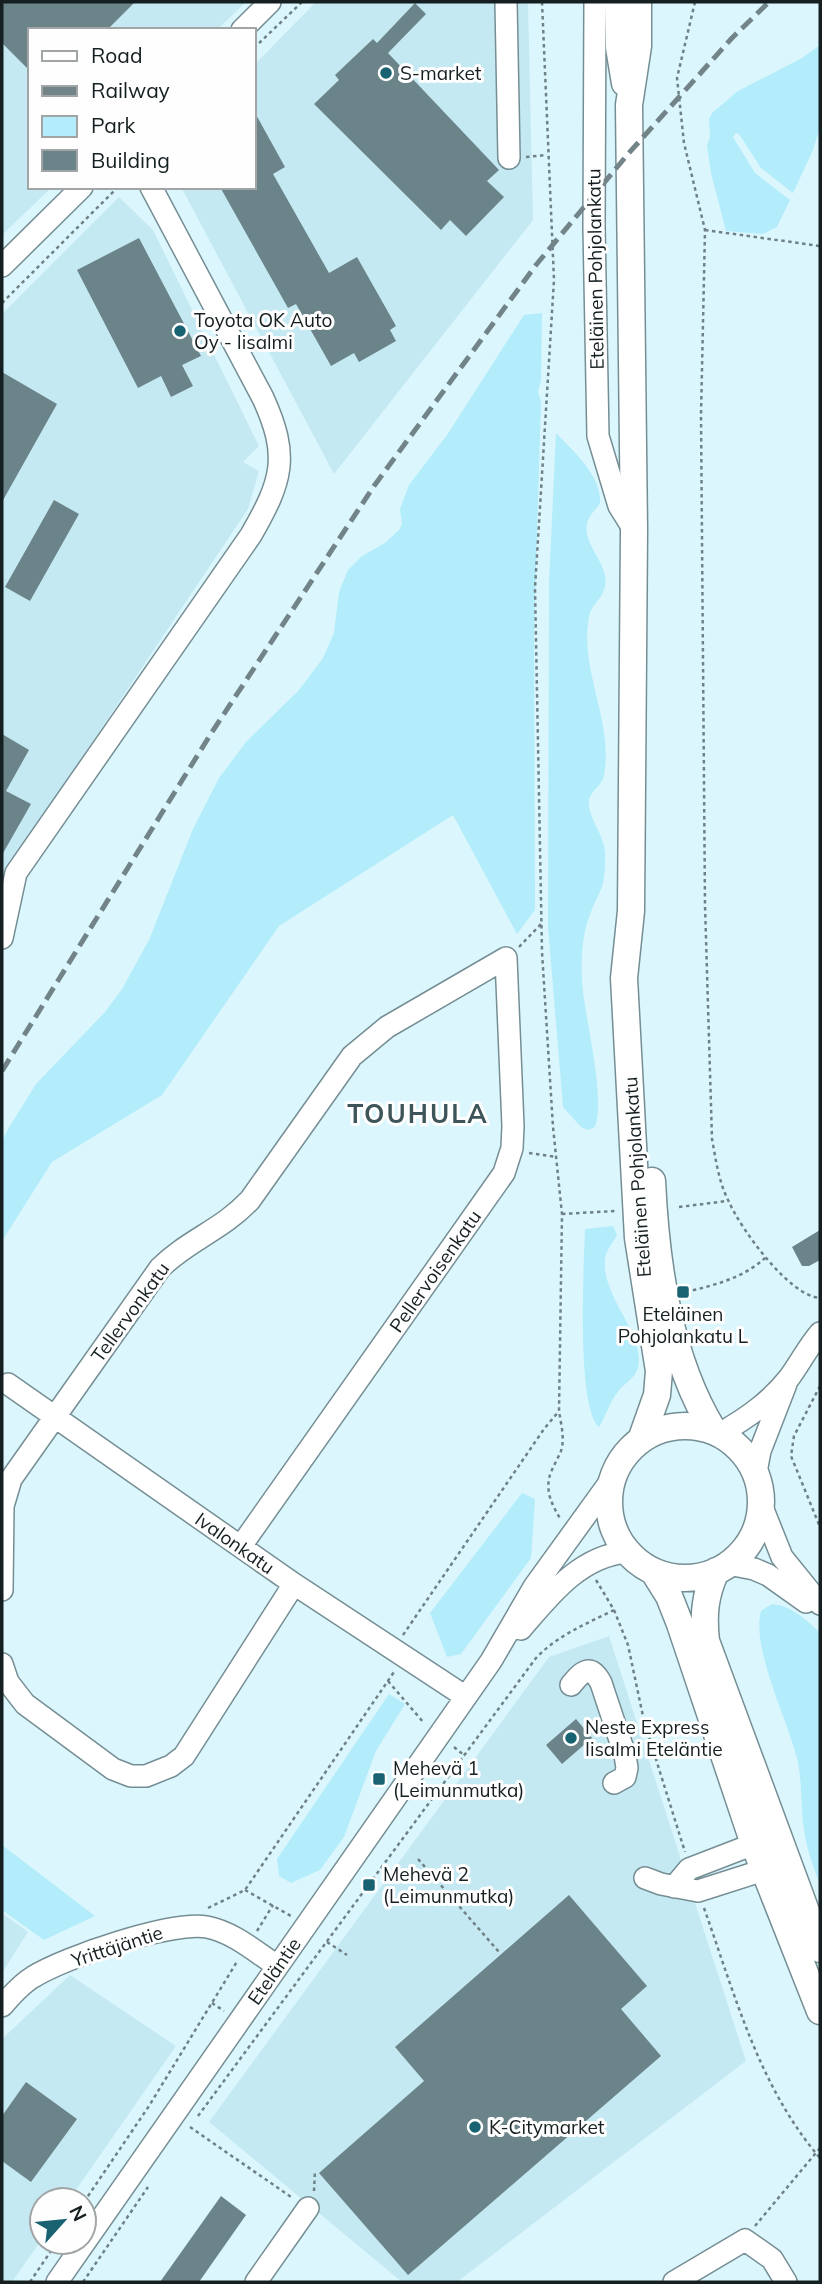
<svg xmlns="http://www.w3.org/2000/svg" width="822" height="2284" font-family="Mulish,sans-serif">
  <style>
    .built { fill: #c5e9f2 }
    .green { fill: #b3ecfa }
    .building { fill: #6b8489 }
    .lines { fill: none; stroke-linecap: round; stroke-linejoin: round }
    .minor-casing { stroke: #758e94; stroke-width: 24 }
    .major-casing { stroke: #758e94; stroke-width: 29 }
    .path { stroke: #6f8185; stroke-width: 2.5; stroke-dasharray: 3.5 3.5; stroke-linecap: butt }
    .minor { stroke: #fff; stroke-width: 21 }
    .major { stroke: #fff; stroke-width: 26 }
    .rail { stroke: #728488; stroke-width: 5; stroke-dasharray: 14 7; stroke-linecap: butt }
    .poi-dot { fill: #196271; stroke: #fefefe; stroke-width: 2.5 }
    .labels { text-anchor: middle; stroke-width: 6; stroke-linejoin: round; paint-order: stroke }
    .poi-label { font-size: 19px; fill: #151f21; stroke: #fefefe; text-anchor: start }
    .street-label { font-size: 19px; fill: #151f21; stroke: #fefefe }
    .district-label { font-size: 26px; font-weight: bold; letter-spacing: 2px; fill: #3d5459; stroke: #fefefe }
  </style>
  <rect width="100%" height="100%" fill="#dbf7fd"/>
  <!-- built -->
  <path class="built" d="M2,2h244l-29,28h-187v157h22l-50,48z
    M316,2h212l5,218 -199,254 -153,-287h73v-122z
    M119,197l34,33 106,216 -16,16 16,9 -11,38 -244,365 -2,8v-568z
    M609,1636l137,425 -289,221h-55l-193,-160 340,-465z
    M2,1913l26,19 -26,41z
    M70,1975l106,71 -107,154h-27v39l-30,43h-10v-243z"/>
  <!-- green -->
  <path class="green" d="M820,45v82l-7,23 -20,43 -32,-25 -22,-34 -3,-1 -3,4 22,36 35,27 -13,27 -14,7 -37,-3 -15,-58 -4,-27 3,-10 -1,-17 3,-6 26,-22 64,-33z
    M542,313l-1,68 -3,10 3,11 -7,233 1,275 -18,24 -64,-119 -174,111 -117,169 -110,67 -50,79v-100l6,-12 28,-45 69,-72 17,-23 27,-49 44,-111 26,-51 27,-36 53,-52 24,-32 11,-25 5,-41 9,-22 14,-14 23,-13 14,-13 3,-6 -2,-15 9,-24 38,-50 77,-120z
    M556,433c17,18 46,43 44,70 -3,6 -9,10 -12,17 -9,24 25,45 16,70 -4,11 -13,15 -15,27 -10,53 25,105 15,158 -2,13 -17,16 -15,31 2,15 12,26 15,40 2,9 1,22 0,31 -1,13 -9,23 -13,35 -9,21 -10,45 -9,68 2,37 24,115 13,147l-7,3 -7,-3 -18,-20 -15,-180 1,-344z
    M613,1226l4,9c-4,8 -11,15 -12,24 -4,38 41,75 33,109 -3,11 -15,16 -21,25 -8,10 -11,23 -18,34 -23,-19 -15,-164 -14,-198z
    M522,1493l13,6 -4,59 -70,96 -14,3 -17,-44z
    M772,1604c20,2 35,16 48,29v252c-6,-16 -12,-32 -15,-49 -5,-26 -2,-52 -8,-78 -10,-39 -46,-111 -36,-147z
    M389,1694l16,10 -29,47 -32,86 -24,33 -29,13 -12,-7 -2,-17z
    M2,1845l93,71 -51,24 -42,-30z"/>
  <!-- building -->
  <path class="building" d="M2,2h133l-28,28h-77v41l-28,-28z
    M415,3l11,11 -38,39 111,117 -12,11 17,16 -38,39 -16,-16 -9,10 -127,-126 25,-24 -4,-5 38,-36 4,4z
    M254,111l31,56 -12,7 56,99 28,-16 39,69 -6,4 6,11 -37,21 -5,-9 -23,13 -35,-62 -8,4 -68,-121h34z
    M139,238l62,118 -19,9 11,21 -22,11 -10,-21 -23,12 -61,-118z
    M2,372l55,32 -55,98z
    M54,500l25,14 -49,87 -25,-14z
    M2,734l27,16 -23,41 25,13 -29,51z
    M820,1230v30l-11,6h-7l-10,-19z
    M576,1719l16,19 -30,26 -16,-19z
    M569,1895l78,91 -26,23 40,47 -253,219 -89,-102 105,-92 -29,-34z
    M26,2082l51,37 -46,63 -29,-21v-45z
    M221,2196l25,19 -47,67h-39z"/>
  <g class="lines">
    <!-- minor casing -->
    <g class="minor-casing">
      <path id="minor" d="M506,2l3,156
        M595,2l-1,225 4,209 21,70 15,24
        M242,30l28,-28
        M2,266l80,-79
        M2,938l14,-65 235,-338c31,-54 39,-78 12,-137l-112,-211
        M8,1384l286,200 172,113
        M721,1433c26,-15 49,-31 68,-55 11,-15 19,-31 31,-45
        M756,1472l4,-21 26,-67
        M762,1507l20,50 38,47
        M728,1564l26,5 14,6 38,27
        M2,1590l1,-84 8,-27 149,-211c28,-28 62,-38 90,-68l102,-144 35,-29 119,-69 7,168 -1,22 -8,25 -263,373
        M521,1629c29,-34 59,-73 106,-77
        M2,1664l6,18 17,22 88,65 18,7h15l25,-10 13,-10 110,-172
        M571,1685c10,-12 19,-23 30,-2l24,72 2,13 -2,9 -11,6
        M645,1878l16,6 37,7 66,-21 11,-11
        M674,1887l15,-18 65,-25 13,2
        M2,2006c9,-10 19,-22 31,-29 32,-20 138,-56 174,-50 26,5 49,25 70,39
        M57,2282l434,-621 43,-74 78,-108
        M256,2282l52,-74
        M674,2282l71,-42 27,19 14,23"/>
    </g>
    <!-- major casing -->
    <g class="major-casing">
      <path id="major" d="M618,2l1,45 6,36
        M638,2v44l-9,59 5,425 -3,381 -7,67 14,260 21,133 -2,24 -16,45
        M652,1181c4,84 17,177 61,249
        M609 1502a76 76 0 1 1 152 0a76 76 0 1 1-152 0Z
        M716,1571c-11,24 -13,43 -10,70l114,308
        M654,1572l15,24 11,28 74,220 66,167"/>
    </g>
    <!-- path -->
    <path class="path" d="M542,2l12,278 -19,308 7,364 11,175 9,87 -3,197c2,13 6,28 2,40 -3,7 -7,14 -10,21 -7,18 1,33 10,48
      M695,2l-18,76 7,65 21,87 -4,185 4,490 7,234c4,22 7,44 17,63 12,27 60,94 91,96
      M254,48l48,-46
      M526,157l21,-2
      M705,230l115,16
      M2,303l116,-116
      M519,947l22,-23
      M529,1153l27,4
      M679,1207l48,-6
      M562,1214l53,-3
      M686,1292c29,-7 57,-14 79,-34
      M820,1386l-26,50 -3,20 29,71
      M596,1580l18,30 14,35 16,76 41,131
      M403,1635l141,-206 15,-18
      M388,1681l36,42
      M454,1747l11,9
      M418,1859l81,93
      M245,1890l46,26
      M208,1908l37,-18 149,-218
      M704,1908c31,87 55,179 116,250
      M257,1931l16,-26
      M327,1942l20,13
      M212,2003l12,8
      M198,2116l338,-458c22,-23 50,-34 78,-48
      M190,2127l101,70
      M314,2191l1,-20
      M84,2202l65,-96 89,-146
      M755,2226l65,-78
      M30,2282l27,-40
      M83,2282l65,-95"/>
    <!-- minor -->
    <use href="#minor" class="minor"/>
    <!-- major -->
    <use href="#major" class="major"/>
    <!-- rail -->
    <path class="rail" d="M2,1071l210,-339 162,-246 162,-221 92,-111 104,-116 37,-36"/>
  </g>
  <!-- markers -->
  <g class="poi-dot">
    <circle cx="386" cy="73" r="7"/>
    <circle cx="180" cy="331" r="7"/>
    <rect x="676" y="1285" width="14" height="14" rx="3.5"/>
    <circle cx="571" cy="1738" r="7"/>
    <rect x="372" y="1772" width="14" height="14" rx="3.5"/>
    <rect x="362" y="1878" width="14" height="14" rx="3.5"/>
    <circle cx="475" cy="2127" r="7"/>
  </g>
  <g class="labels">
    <!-- poi labels -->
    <g class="poi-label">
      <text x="400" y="80">S-market</text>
      <text x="194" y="327">Toyota OK Auto<tspan x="194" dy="22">Oy - Iisalmi</tspan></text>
      <text x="683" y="1321" text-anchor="middle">Eteläinen<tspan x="683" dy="22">Pohjolankatu L</tspan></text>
      <text x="585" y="1734">Neste Express<tspan x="585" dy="22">Iisalmi Eteläntie</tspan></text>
      <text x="393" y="1775">Mehevä 1<tspan x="393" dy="22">(Leimunmutka)</tspan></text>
      <text x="383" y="1881">Mehevä 2<tspan x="383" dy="22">(Leimunmutka)</tspan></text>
      <text x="489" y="2134">K-Citymarket</text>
    </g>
    <!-- street labels -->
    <g class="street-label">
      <text transform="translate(595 269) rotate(-91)" y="7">Eteläinen Pohjolankatu</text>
      <text transform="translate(637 1177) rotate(-94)" y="7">Eteläinen Pohjolankatu</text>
      <text transform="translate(435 1271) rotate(-55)" y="7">Pellervoisenkatu</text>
      <text transform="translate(130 1312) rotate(-54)" y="7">Tellervonkatu</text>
      <text transform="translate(235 1543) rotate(35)" y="7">Ivalonkatu</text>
      <text transform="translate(117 1946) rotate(-18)" y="7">Yrittäjäntie</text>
      <text transform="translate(274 1971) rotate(-55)" y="7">Eteläntie</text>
    </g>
    <!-- district labels -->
    <g class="district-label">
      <text x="418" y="1123">TOUHULA</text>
    </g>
  </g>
  <!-- border -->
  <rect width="822" height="2284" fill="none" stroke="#151f21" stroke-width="7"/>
  <!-- legend -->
  <rect x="28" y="28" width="228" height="161" fill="#fefefe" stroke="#a1a5a6" stroke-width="2"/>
  <rect x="42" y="51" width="35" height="10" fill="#ffffff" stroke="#a1a5a6" stroke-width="2"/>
  <text x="91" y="63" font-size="21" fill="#151f21">Road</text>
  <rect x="42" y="86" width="35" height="10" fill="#728488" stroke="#a1a5a6" stroke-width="2"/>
  <text x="91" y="98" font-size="21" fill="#151f21">Railway</text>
  <rect x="42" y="116" width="35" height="21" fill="#b3ecfa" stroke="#a1a5a6" stroke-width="2"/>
  <text x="91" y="133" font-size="21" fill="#151f21">Park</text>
  <rect x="42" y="150" width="35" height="21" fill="#6b8489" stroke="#a1a5a6" stroke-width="2"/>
  <text x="91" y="168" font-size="21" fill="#151f21">Building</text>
  <!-- north arrow -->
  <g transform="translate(63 2221) rotate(63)"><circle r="33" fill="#fefefe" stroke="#a1a5a6" stroke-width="2"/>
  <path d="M0-5L12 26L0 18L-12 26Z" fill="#196271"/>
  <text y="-10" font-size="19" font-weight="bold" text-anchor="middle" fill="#151f21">N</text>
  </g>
</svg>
